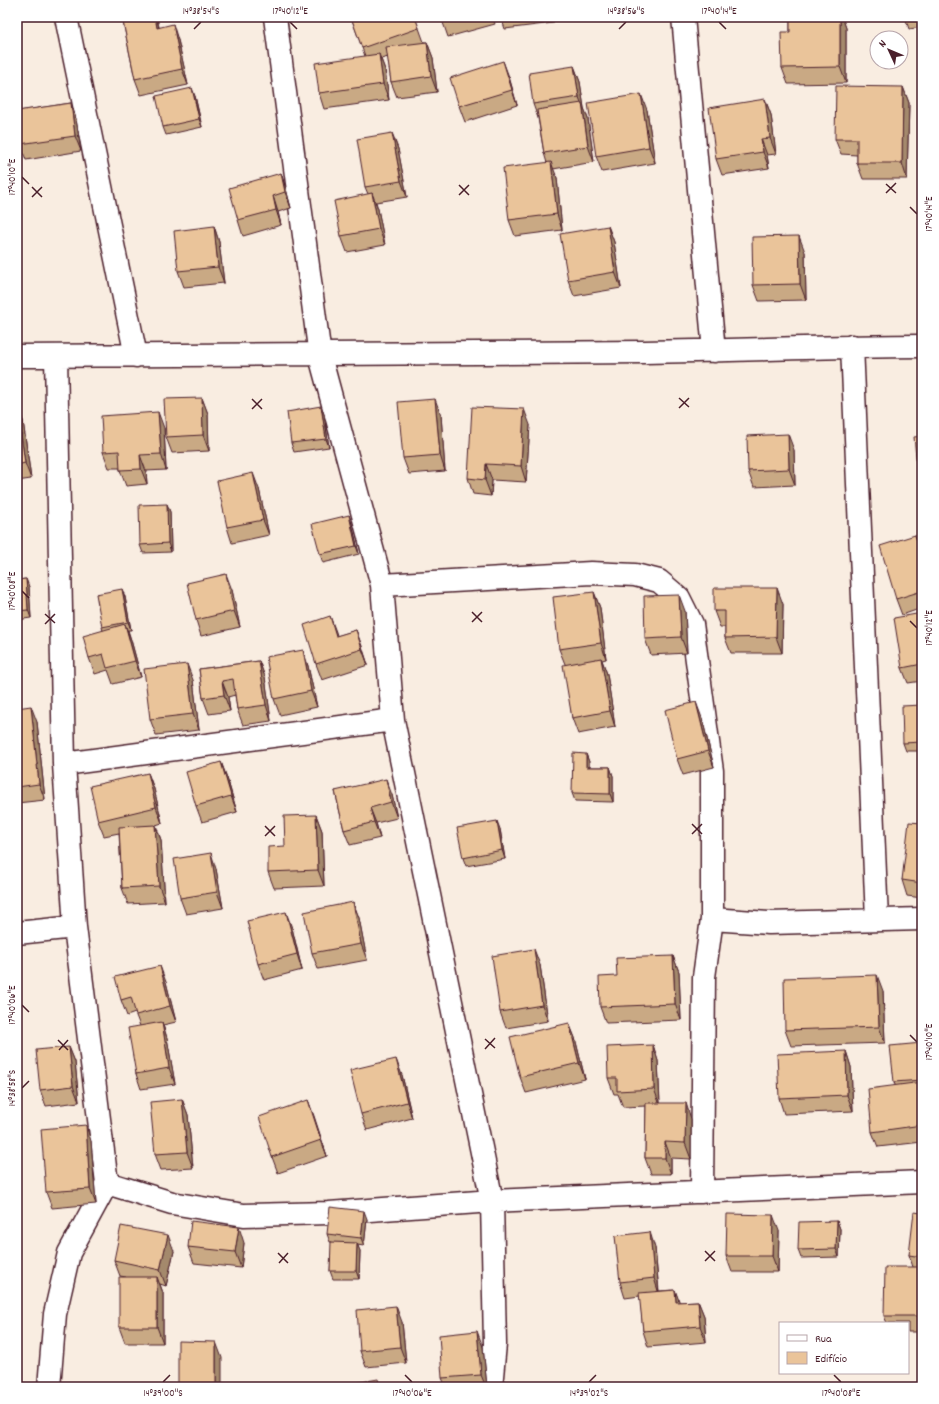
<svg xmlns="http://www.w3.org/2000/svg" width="939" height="1404" font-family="Dekko,sans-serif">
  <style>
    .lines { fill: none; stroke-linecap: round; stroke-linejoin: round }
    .minor-casing { stroke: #4a1f2b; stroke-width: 25 }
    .minor { stroke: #fff; stroke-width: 22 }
    .wall { fill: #c9a984; stroke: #4a1f2b }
    .shaded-wall { fill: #a4896c; stroke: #4a1f2b }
    .building { fill: #eac49a; stroke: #4a1f2b }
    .ticks { fill: none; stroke: #4a1f2b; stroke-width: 1.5 }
    .neatline { fill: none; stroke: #4a1f2b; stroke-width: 1.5 }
    .ticks-label { font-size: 10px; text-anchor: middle; fill: #4a1f2b }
  </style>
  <rect width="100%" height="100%" fill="#f9ede1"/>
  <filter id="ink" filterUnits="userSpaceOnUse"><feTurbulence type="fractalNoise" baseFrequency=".025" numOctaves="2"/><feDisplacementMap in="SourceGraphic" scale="8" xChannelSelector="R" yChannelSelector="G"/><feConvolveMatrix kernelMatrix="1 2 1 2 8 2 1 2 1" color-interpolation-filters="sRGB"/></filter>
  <g filter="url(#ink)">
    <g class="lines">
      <!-- minor casing -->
      <g class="minor-casing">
        <path id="minor" d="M66,17l70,339
          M275,17l45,339 62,229 11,135 99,481 3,143 -4,43
          M683,17l31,334
          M852,346l25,573
          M17,356c209,-1 418,-2 628,-4 92,-1 184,-6 277,-6
          M56,356l8,408 11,163 32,256 65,20 72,12 85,-2 163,-12 430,-19
          M382,585l209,-12 44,2 24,6 20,17 13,26 20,147v148l-8,58 -2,215
          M64,764l329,-44
          M712,919l57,4 153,-4
          M17,933l58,-6
          M49,1387l6,-73 14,-61 38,-70"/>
      </g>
      <!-- minor -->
      <use href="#minor" class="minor"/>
    </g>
    <!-- wall -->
    <path class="wall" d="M122,17h35l2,10 19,13 10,45 -47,10 -6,-16z
      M351,17h64l9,25h3l6,16 4,34 -40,5 -6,-15 -3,-25 -7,2 4,11 4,30 -65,9 -5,-16 46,-37z
      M441,17h52l2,7 -47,13z
      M501,17h52v6l-48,6z
      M790,17h52l4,11v55l-58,1 -6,-16 8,-36z
      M905,17h17v10l-13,2z
      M574,66l6,16 4,26 4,11 6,43 -41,7 4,9 5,52 -47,6 -6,-16 38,-57 -3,-10 -6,-35 -5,-14z
      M509,77l8,28 -52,17 -6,-16z
      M903,87l6,16 -2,76h-44l-6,-16v-8l-16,-1 -6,-15z
      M195,96l7,31 -36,8 -3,-8z
      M17,97l2,14 52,-8 5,16 5,32 -55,9 -6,-16 -3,-25z
      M765,99l6,16 5,39 -9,1 2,13 -47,7 -6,-16z
      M647,110l8,53 -53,9 -6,-16z
      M392,133l6,16 9,48 -31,5 2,7 7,36 -38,7 -6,-16 27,-42 -3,-7z
      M281,173l5,16 5,19 -13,4 3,13 -38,11 -5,-16z
      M214,226l5,16 5,41 -40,4 -6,-16z
      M608,226l6,16 7,46 -47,8 -6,-16z
      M805,252l1,48 -47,1 -6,-16z
      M202,398l6,16 1,37 -37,2 -6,-16z
      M17,406l6,15 8,58 -14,2z
      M324,414l5,33 -35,5 -3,-9z
      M441,415l4,56 -36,3 -6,-16z
      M530,425l-4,57 -34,-2 -1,16 -18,-2 -5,-16z
      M164,428l2,42 -20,1 1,13 -21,2 -6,-16v-2h-11l-6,-16z
      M922,436v46l-5,-14z
      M794,450l1,35 -41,2 -6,-16z
      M259,489l10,46 -37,8 -5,-16z
      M167,504l3,8 1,40 -28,1 -3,-8z
      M349,515l3,9 7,30 -36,9 -3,-9z
      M922,554v54l-20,7 -6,-16z
      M26,579l3,8 2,31 -14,2v-40z
      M122,589l3,8 6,33h-3l3,10 10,37 -28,7 -5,-14 -13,4 -6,-16 14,-27 -1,-4z
      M232,590l8,37 -39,9 -5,-16z
      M594,592l6,16 6,51 -4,1 5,14 8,53 -37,7 -6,-16 -7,-54 -6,-15z
      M783,604l-1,49h-51l-6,-15v-11h-5l-6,-16z
      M685,611l2,42 -36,2 -6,-16z
      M922,613v68l-14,2 -6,-15z
      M356,630l12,35 -46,15 -6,-16 21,-28z
      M303,650l5,16 9,41 -37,8 -6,-16z
      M259,661l6,16 6,44 -28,4 -6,-16 -2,-14 -7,2 2,14 -21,3 -6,-16 -4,-29z
      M193,680l6,50 -43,5 -6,-16z
      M922,705v46h-16l-3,-8z
      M17,708l20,14 8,78 -28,3z
      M702,718l12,49 -31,8 -6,-16z
      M586,754l3,8v5h21l3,9v26l-38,-1 -3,-8z
      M221,762l6,16 10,34 -35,10 -6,-16z
      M148,773l6,16 8,34 -6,2 5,15 4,62 -37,2 -6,-16 -3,-55 -15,3 -6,-15z
      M335,791l57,4 5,23 -21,5 4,15 -30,7 -6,-15z
      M316,815l6,16 2,55 -50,2 -6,-16z
      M922,823v75l-15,-2 -5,-16z
      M500,829l5,30 -39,7 -3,-8z
      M216,869l7,39 -37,6 -6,-16z
      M353,902l6,16 8,42 -49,9 -6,-16z
      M292,928l10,42 -38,10 -6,-16z
      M673,956l6,16 2,48 -75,3 -6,-16 17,-31z
      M540,965l8,56 -42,7 -6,-16z
      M166,982l10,40 -13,3 4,13 8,46 -34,5 -5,-15 4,-48 -5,-13 -8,3 -6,-16z
      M883,991l2,52 -94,3 -6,-16z
      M569,1023l6,15 10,41 -59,14 -6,-16z
      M922,1043v99l-44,5 -6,-15 23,-47 -1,-3z
      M653,1045l5,16 2,42 31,16v40l-20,-1v16h-20l-6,-16 1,-52 -23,1 -5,-13h-4l-6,-16z
      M69,1047l6,15 4,40 -33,4 -6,-16z
      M846,1051l5,16 2,44 -69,3 -5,-16z
      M402,1075l10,43 -45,12 -6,-16z
      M182,1099l6,16 5,53 -32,2 -6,-16z
      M308,1100l19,56 -49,17 -6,-16z
      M91,1141l5,63 -44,4 -6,-16z
      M922,1213v119h-14v-9h-21l-3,-7 29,-49 -4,-12z
      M367,1219l-3,27 -7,-1 3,6 -1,28h-26l-3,-8 2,-29h-2l-3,-8z
      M837,1221l3,8 -1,28 -38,1 -3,-8z
      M779,1231l-1,41h-46l-6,-16z
      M244,1243l-3,25 -47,-5 -6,-16z
      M655,1248l4,43 16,-1 4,12 19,-1 6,15 2,26 -58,5 -5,-16 -3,-35 -15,2 -5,-16z
      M174,1251l-8,35 -6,-2 3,9v50h-38l-6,-16 7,-50 -6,-1 -6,-16z
      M402,1322l4,41 -40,4 -6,-16z
      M483,1347l4,40h-41l-4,-9z"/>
    <!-- shaded-wall -->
    <path class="shaded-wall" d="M155,17h2v2l5,25 -5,-16z
      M840,17h2l4,11v55l-6,-16z
      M173,24l5,16 10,45 -6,-16z
      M427,42l6,16 4,34 -6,-16z
      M379,54l6,16 4,30 -6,-16z
      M503,61l6,16 8,28 -5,-15z
      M574,66l6,16 4,26 4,11 6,43 -6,-16 -5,-38 -4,-11z
      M903,87l6,16 -2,76 -5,-16z
      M192,88l3,8 7,31 -3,-8z
      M641,94l6,16 8,53 -6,-16z
      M17,97l2,19 -2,-6z
      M765,99l6,16 5,39 -6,-16z
      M71,103l5,16 5,32 -6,-15z
      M392,133l6,16 9,48 -6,-16z
      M761,139l6,16 2,13 -6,-16z
      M551,162l6,16 5,52 -5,-16z
      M281,173l5,16 5,19 -6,-16z
      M372,193l6,16 7,36 -6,-16z
      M273,196l5,16 3,13 -5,-15z
      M214,226l5,16 5,41 -6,-16z
      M608,226l6,16 7,46 -6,-16z
      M799,236l6,16 1,48 -6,-16z
      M202,398l6,16 1,37 -6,-16z
      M435,399l6,16 4,56 -5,-16z
      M17,406l6,15 8,58 -6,-16z
      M321,406l3,8 5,33 -3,-8z
      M524,409l6,16 -4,57 -5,-16z
      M158,412l6,16 2,42 -5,-16z
      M788,434l6,16 1,35 -6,-16z
      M140,455l6,16 1,13 -6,-15z
      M486,464l6,16 -1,16 -6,-16z
      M253,473l6,16 10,46 -6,-15z
      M167,504l3,8 1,40 -3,-9z
      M349,515l3,9 7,30 -3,-8z
      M915,535l6,16 1,6z
      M226,574l6,16 8,37 -6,-16z
      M26,579l3,8 2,31 -3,-8z
      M777,588l6,16 -1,49 -6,-16z
      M122,589l3,8 6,33 -3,-8z
      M594,592l6,16 6,51 -5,-16z
      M679,595l6,16 2,42 -6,-16z
      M330,616l6,16 6,20 -6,-16z
      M125,624l6,16 10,37 -6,-16z
      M356,630l6,16 6,19 -6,-16z
      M303,650l5,16 9,41 -6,-16z
      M601,658l6,16 8,53 -5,-16z
      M259,661l6,16 6,44 -5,-16z
      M187,664l6,16 6,50 -6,-16z
      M222,681l6,16 2,14 -6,-16z
      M696,702l6,16 12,49 -6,-16z
      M31,706l6,16 8,78 -6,-16z
      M586,754l3,8v13l-3,-8z
      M221,762l6,16 10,34 -6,-16z
      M610,767l3,9v26l-3,-8z
      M148,773l6,16 8,34 -6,-16z
      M386,779l6,16 5,23 -6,-16z
      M370,808l6,15 4,15 -6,-16z
      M316,815l6,16 2,55 -6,-16z
      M497,821l3,8 5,30 -3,-9z
      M155,825l6,15 4,62 -6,-16z
      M211,853l5,16 7,39 -6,-16z
      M353,902l6,16 8,42 -6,-16z
      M286,912l6,16 10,42 -5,-16z
      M534,949l6,16 8,56 -6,-16z
      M673,956l6,16 2,48 -6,-16z
      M160,966l6,16 10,40 -6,-16z
      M877,975l6,16 2,52 -6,-16z
      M162,1022l5,16 8,46 -6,-16z
      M569,1023l6,15 10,41 -6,-16z
      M653,1045l5,16 2,44 -6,-16z
      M69,1047l6,15 4,40 -6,-16z
      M846,1051l5,16 2,44 -6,-16z
      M396,1059l6,16 10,43 -5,-16z
      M182,1099l6,16 5,53 -6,-16z
      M308,1100l6,16 13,40 -6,-16z
      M686,1103l5,16v40l-6,-16z
      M86,1125l5,16 5,63 -6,-15z
      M665,1142l6,16v16l-6,-16z
      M364,1211l3,8 -3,27 -3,-8z
      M773,1215l6,16 -1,41 -6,-16z
      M837,1221l3,8 -1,28 -3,-8z
      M239,1227l5,16 -3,25 -6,-16z
      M650,1232l5,16 4,46 -5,-16z
      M168,1235l6,16 -8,35 -6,-16z
      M357,1243l3,8 -1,28 -3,-8z
      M157,1277l6,16v50l-6,-16z
      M675,1290l6,16 -5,-4z
      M698,1301l6,15 2,26 -6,-16z
      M396,1306l6,16 4,41 -6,-16z
      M477,1331l6,16 4,40h-1l-5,-12z
      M216,1342l6,16v29h-6z"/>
    <!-- building -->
    <path class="building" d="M122,17h33l2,11 16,-4 9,45 -47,10z
      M351,17h64l4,11 -57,20z
      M441,17h16l-15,4z
      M790,17h50v50l-58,1 -1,-36h9z
      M427,42l4,34 -40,6 -5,-35z
      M379,54l4,30 -64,9 -4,-30z
      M503,61l9,29 -53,16 -9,-28z
      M574,66l5,31 -46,7 -4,-31z
      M836,86l67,1 -1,76h-45v-24h-22z
      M192,88l7,31 -36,8 -7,-31z
      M641,94l8,53 -53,9 -8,-53z
      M765,99l5,39 -9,1 2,13 -47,7 -7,-51z
      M71,103l4,33 -55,8 -3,-25v-8z
      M582,103l6,43 -44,7 -7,-43z
      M392,133l9,48 -36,6 -8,-48z
      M551,162l6,52 -48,6 -6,-52z
      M281,173l4,19 -12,4 3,14 -38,10 -9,-32z
      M372,193l7,36 -38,7 -7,-35z
      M214,226l4,41 -40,4 -4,-40z
      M608,226l7,46 -47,8 -8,-46z
      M799,236l1,48 -47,1 -1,-48z
      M202,398l1,37 -37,2 -2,-38z
      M435,399l5,56 -37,3 -5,-56z
      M17,406l8,57 -8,2z
      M321,406l5,33 -35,4 -4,-31z
      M472,407l52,2 -3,57 -35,-2 -1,16 -17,-2z
      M158,412l3,42 -21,1 1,14 -21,1 -1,-19 -16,1 -2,-36z
      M788,434l1,35 -41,2 -1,-35z
      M922,436v32h-5l-3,-31z
      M253,473l10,47 -36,7 -10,-46z
      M167,504l1,39 -28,2 -1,-40z
      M349,515l7,31 -36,8 -8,-30z
      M915,535l7,22v34l-26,8 -16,-53z
      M226,574l8,37 -38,9 -9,-37z
      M26,579l2,31 -11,1v-31z
      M714,588h63l-1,49 -51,1v-27h-11z
      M122,589l6,33 -26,5 -6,-33z
      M594,592l7,51 -42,6 -6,-52z
      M679,595l2,42 -36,2 -1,-43z
      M922,613v51l-20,4 -8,-50z
      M330,616l6,20 20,-6 6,19 -46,15 -12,-39z
      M125,624l10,37 -28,7 -4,-14 -14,4 -6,-22z
      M303,650l8,41 -37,8 -8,-42z
      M601,658l9,53 -38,7 -9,-53z
      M259,661l7,44 -29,4 -4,-30 -11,2 2,14 -21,3 -4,-29z
      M187,664l6,50 -43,5 -6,-50z
      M696,702l12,49 -31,8 -12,-49z
      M922,705v37l-19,1 -1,-37z
      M31,706l8,78 -22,3v-79z
      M573,753l13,1v13h24v27l-38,-1z
      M221,762l10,34 -35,10 -10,-34z
      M148,773l8,34 -58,14 -8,-35z
      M386,779l5,23 -21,6 4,14 -30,8 -9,-39z
      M316,815l2,55 -50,2v-25l17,-1 -1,-30z
      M497,821l5,29 -39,8 -6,-30z
      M909,822l13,1v60l-20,-3z
      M155,825l4,61 -37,2 -3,-61z
      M211,853l6,39 -37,6 -6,-39z
      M353,902l8,42 -49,9 -8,-41z
      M286,912l11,42 -39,10 -11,-43z
      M534,949l8,56 -42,7 -8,-56z
      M673,956l2,48 -75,3 -1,-30 18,-1 -1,-18z
      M160,966l10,40 -34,9 -5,-18 -10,3 -6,-23z
      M877,975l2,52 -94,3 -1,-52z
      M162,1022l7,46 -33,6 -8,-46z
      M569,1023l10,40 -59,14 -10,-40z
      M922,1043v37l-28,2 -4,-36z
      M653,1045l1,44 -37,2v-13h-9l-1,-31z
      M69,1047l4,39 -33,4 -4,-40z
      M846,1051l1,44 -68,3 -2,-44z
      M396,1059l11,43 -46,12 -11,-44z
      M922,1082v43l-50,7 -4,-43z
      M182,1099l5,53 -32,2 -5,-52z
      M308,1100l13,40 -49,17 -13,-40z
      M646,1103h40l-1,40 -20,-1v16h-20z
      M86,1125l4,64 -44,3 -5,-63z
      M330,1207l34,4 -3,27 -34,-4z
      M914,1212l8,1v44l-13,-2z
      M727,1214l46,1 -1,41h-46z
      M191,1221l48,6 -4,25 -47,-5z
      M837,1221l-1,28 -38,1 1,-28z
      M121,1226l47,9 -8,35 -46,-10z
      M650,1232l4,46 -34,4 -5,-46z
      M331,1242l26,1 -1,28h-26z
      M885,1267h37v49h-38z
      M119,1277h38v50h-38z
      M675,1290l1,12 22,-1 2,25 -57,5 -4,-38z
      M396,1306l4,41 -40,4 -3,-41z
      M477,1331l4,44 -39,3 -3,-43z
      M178,1341l38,1v45h-38z
      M378,1379l2,8h-46z"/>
  </g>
  <!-- ticks -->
  <path class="ticks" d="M290,22l7,7M719,22l7,7M194,29l7,-7M619,29l7,-7M22,177l7,7M886,184l10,9M459,185l10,10M32,187l10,10M886,193l10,-10M459,195l10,-10M32,197l10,-10M910,207l7,7M679,398l10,9M252,399l10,10M679,408l10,-10M252,409l10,-10M22,591l7,7M472,612l10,10M45,614l10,9M910,621l7,7M472,622l10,-10M45,624l10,-10M692,824l10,10M265,826l10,10M692,834l10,-10M265,836l10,-10M22,1005l7,7M910,1035l7,7M485,1039l10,9M58,1040l10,10M485,1049l10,-11M59,1050l9,-10M22,1088l7,-7M705,1251l10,10M278,1253l10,10M705,1261l10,-10M279,1263l9,-10M405,1375l7,7M834,1375l7,7M163,1382l7,-7M589,1382l7,-7"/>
  <!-- margin -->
  <rect width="939" height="1404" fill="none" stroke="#fff" stroke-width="44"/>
  <!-- legend -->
  <rect x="779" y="1322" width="130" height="52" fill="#ffffff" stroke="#b7a5aa"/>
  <rect x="787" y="1335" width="20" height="6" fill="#ffffff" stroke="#b7a5aa"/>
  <text x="815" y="1342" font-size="12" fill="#4a1f2b">Rua</text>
  <rect x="787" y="1352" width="20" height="12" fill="#eac49a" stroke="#b7a5aa"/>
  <text x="815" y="1362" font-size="12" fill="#4a1f2b">Edifício</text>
  <!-- north arrow -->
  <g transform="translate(889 50) rotate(314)"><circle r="19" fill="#ffffff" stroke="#b7a5aa"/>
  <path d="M0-3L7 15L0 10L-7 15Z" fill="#4a1f2b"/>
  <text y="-6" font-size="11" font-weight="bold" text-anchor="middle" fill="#4a1f2b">N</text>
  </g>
  <rect x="22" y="22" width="895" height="1360" class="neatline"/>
  <g class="ticks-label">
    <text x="201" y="14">14°38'54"S</text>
    <text x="290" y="14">17°40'12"E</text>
    <text x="626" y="14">14°38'56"S</text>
    <text x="719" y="14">17°40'14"E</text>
    <text transform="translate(11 177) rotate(-90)" y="4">17°40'10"E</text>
    <text transform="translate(928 214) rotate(-90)" y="4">17°40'14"E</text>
    <text transform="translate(11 591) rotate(-90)" y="4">17°40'08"E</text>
    <text transform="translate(928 628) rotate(-90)" y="4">17°40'12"E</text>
    <text transform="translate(11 1005) rotate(-90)" y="4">17°40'06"E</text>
    <text transform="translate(928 1042) rotate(-90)" y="4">17°40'10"E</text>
    <text transform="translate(11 1088) rotate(-90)" y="4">14°38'58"S</text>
    <text x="163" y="1396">14°39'00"S</text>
    <text x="412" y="1396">17°40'06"E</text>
    <text x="589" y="1396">14°39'02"S</text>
    <text x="841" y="1396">17°40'08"E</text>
  </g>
</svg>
